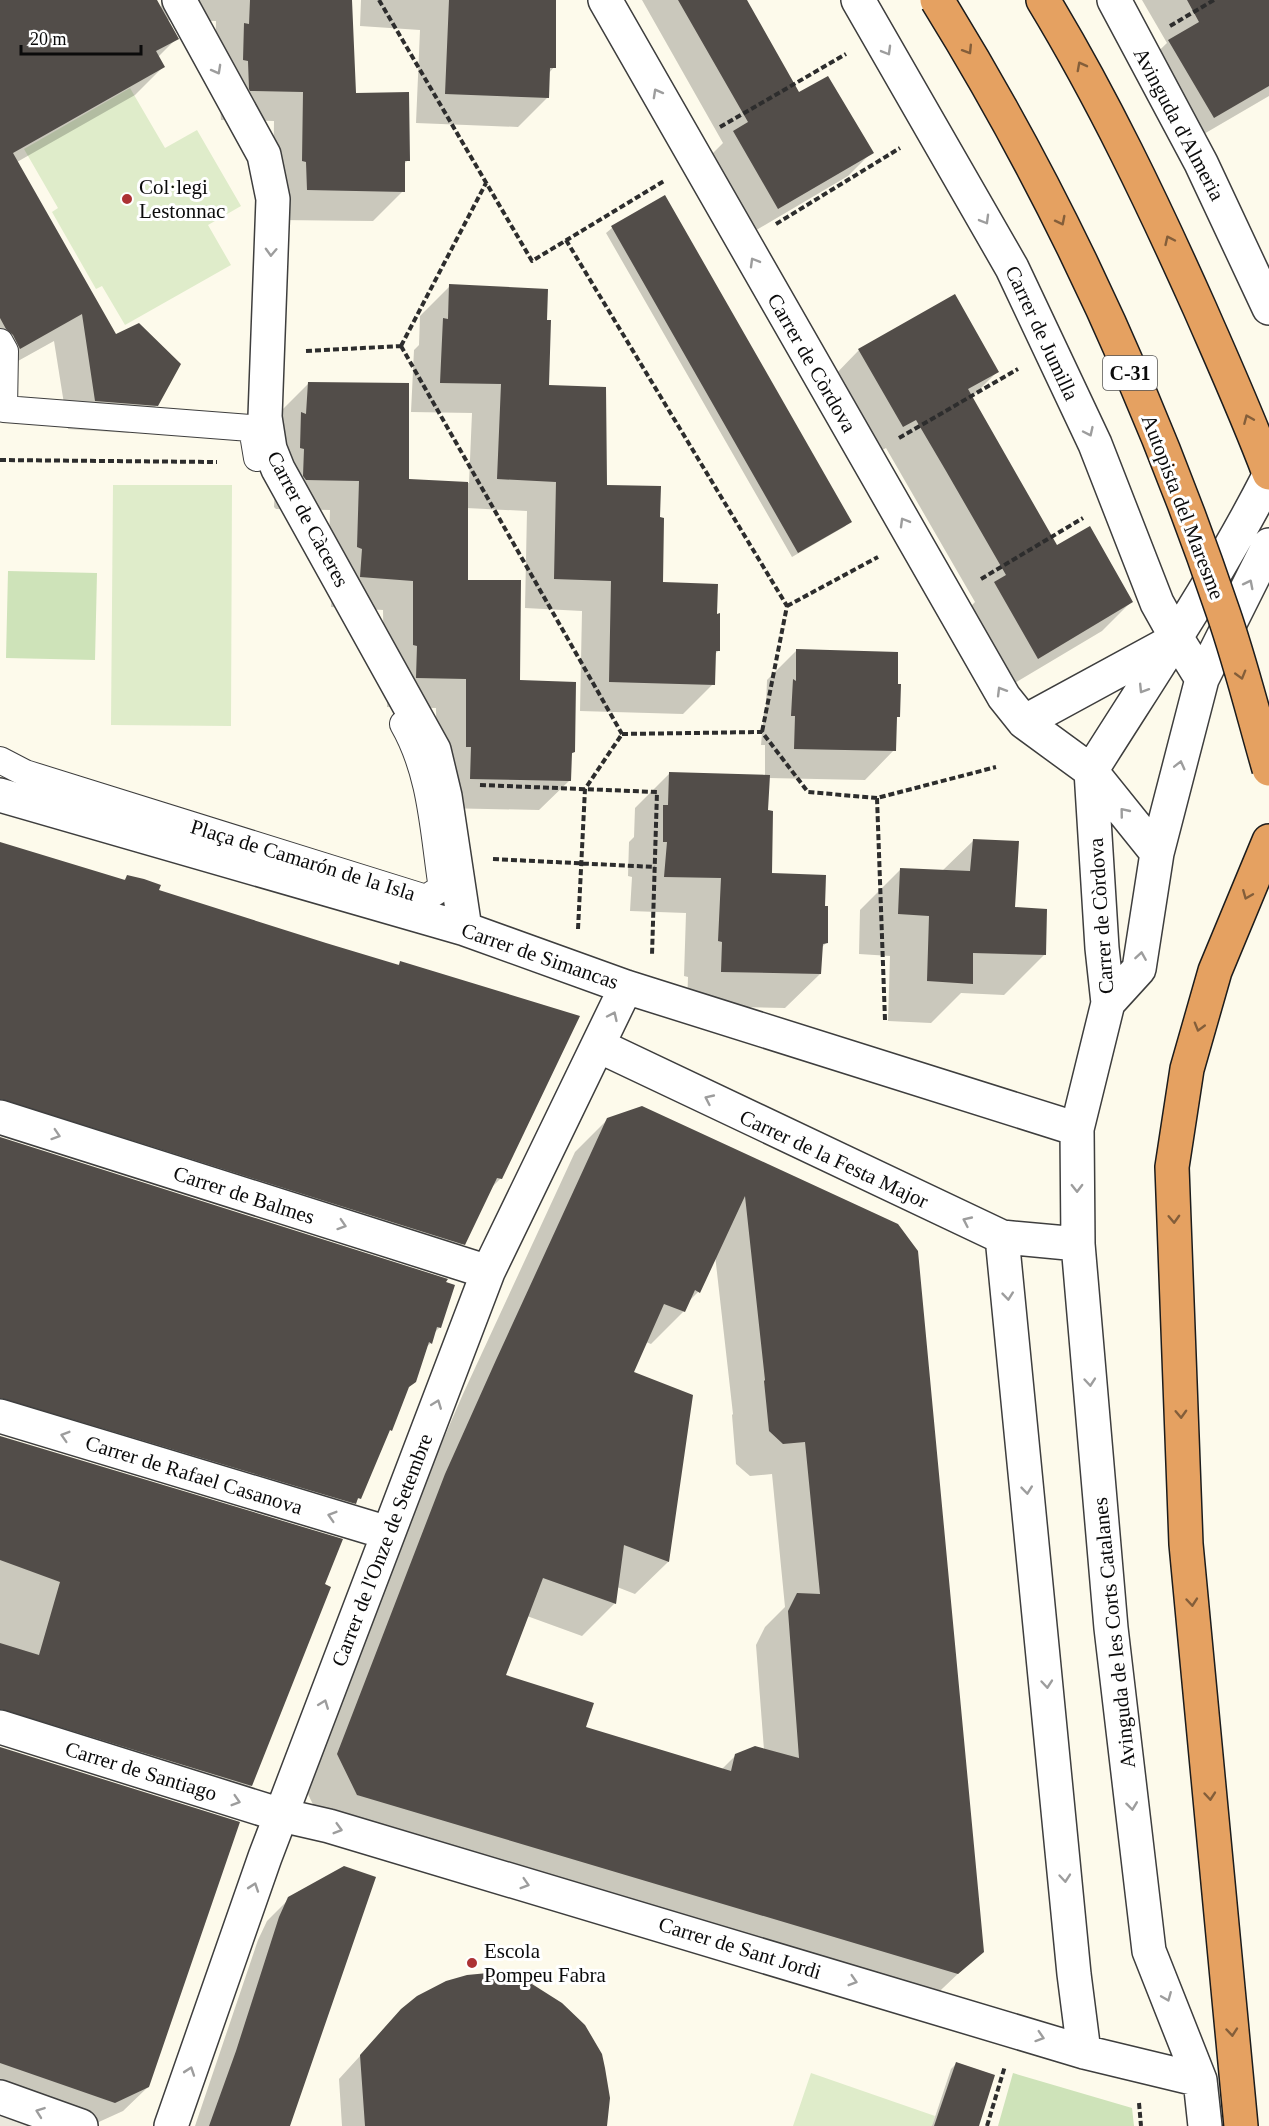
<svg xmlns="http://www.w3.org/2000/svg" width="1269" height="2126" font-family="'Times New Roman',serif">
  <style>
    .green { fill: #cee3b9 }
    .pitch { fill: #dfecca }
    .plaza { fill: #ebe8dc }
    .shadow { fill: #0003; fill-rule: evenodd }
    .building { fill: #524d49; fill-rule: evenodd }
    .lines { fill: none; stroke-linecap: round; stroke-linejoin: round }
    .pedestrian-casing { stroke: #3e3e3e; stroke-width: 28 }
    .minor-casing { stroke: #3e3e3e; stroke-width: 36 }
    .motorway-casing { stroke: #1c1c1c; stroke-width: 36 }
    .path { stroke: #2d2d2d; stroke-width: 4; stroke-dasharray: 6 3; stroke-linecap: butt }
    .pedestrian { stroke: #fff; stroke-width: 26 }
    .minor { stroke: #fff; stroke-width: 33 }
    .motorway { stroke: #e5a161; stroke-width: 33 }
    .motorway-bridge-casing { stroke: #1c1c1c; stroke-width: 36; stroke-linecap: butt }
    .motorway-bridge { stroke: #e5a161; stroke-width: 33 }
    .oneway { stroke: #835e3a }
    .oneway2 { stroke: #9d9d9d }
    .poi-dot { fill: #ac3234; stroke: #fff; stroke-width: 2 }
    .labels { text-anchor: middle; stroke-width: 6; stroke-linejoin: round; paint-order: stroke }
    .shield { fill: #fff; stroke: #545454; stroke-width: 1.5 }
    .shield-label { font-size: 20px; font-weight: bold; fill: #0b0b0b }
    .street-label { font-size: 21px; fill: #0b0b0b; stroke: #fff }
    .poi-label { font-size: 21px; fill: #0b0b0b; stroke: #fff; text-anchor: start }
  </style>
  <rect width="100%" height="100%" fill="#fdfaeb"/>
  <!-- green -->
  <path class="green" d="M8,571l89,2 -2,87 -89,-2z
    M1013,2073l119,35 2,18h-136z"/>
  <!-- pitch -->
  <path class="pitch" d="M130,88l35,60 32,-18 44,76 -33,19 23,40 -106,60 -23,-39 -6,3 -44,-77 6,-4 -34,-59z
    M113,485h119l-1,241 -120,-1z
    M811,2073l124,43 -3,10h-139z"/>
  <!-- plaza -->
  <path class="plaza" d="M0,2107l53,19h-53z"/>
  <!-- shadow -->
  <path class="shadow" d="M0,0h155l6,11v-11h189l4,94 54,66 -5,5v26l-30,30 -95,-1 -5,-30 1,-69 -53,-1 -2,-30 -5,-1 2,-68 -50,-1 11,18 -19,19 5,10 -28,28 -118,67 98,174 42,69 -28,28 -61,-4 -14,-88 -54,30z
    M361,0h137l56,67 -5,6 -1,24 -30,30 -102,-4 4,-93 -60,-4z
    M642,0h104l53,94 73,58 -24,24 -95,56 -43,-76 13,-13z
    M1142,0h127v96l-84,49 -45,-76 27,-26z
    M664,197l186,325 -6,5 -52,30 -186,-324 6,-5z
    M450,286l95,36 2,64 59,100 53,33 3,64 53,33 4,34 -5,5 -1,29 -30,30 -103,-3 2,-100 -57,-3 2,-97 -61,-3v73l52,100 56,71 -4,3 -1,26 -30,29 -98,-2 -4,-32 -1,-68 -49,-1 1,-31 -4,-1 -1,-65 -52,-3 2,-29 -5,-1 2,-67 -54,-1 -2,-2 5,-94 30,-30 98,97 62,3 3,-70 -61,-1 3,-62 5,-5 1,-29z
    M859,350l138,22 -26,26 86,149 74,55 -29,29 -94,56 -43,-75 10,-10 -89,-154 -13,7 -43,-75z
    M797,650l101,66 -3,3 -1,31 -29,30 -97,-2 -1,34 3,62 53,34 3,35 -5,5 -1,26 -35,34 -98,-2 1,-29 -4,-1 2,-63 -56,-2 2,-34 -4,-1 1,-34 5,-5 1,-29 35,-35 95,4v-32h-4l3,-34 2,-3 1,-28z
    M973,841l40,67 31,47 -40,40 -43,-2 -30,30 -43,-2 2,-65 -31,-2 1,-44 40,-40 42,1z
    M0,843l123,38 4,-4 30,14 240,75 3,-3 101,215 -10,10 -28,56 -23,24 -440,-140z
    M608,1119l289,106 85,726 -58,55 -600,-179 -19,-39 108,-279 50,-115 112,-242zM715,1255l18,159 -1,1 4,49 14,12 22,-2 13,133 -20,20 -9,18 8,105 -28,5 -15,15 -137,-42 -79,-52 22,-60 55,20 33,-33 2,-16 18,7 33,-32 24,-166 -60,-24 14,-30 5,2 33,-33 4,-9 10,-10z
    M0,1138l440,189 -6,6 -3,10 -6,5 -66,150 -28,29 -331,-100z
    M0,1437l251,349 -24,23 -227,-71z
    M0,1748l148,339 -25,24 -33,15 -90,-32z
    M289,1899v227h-94l63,-186 9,-19z
    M531,1985l73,141h-262l-3,-47 63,-69z
    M956,2064l21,62h-45l19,-57z"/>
  <!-- building -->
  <path class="building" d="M0,0h157l22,39 -23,12 9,16 -152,86 103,181 23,-11 42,41 -23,42 -63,-5 -13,-87 -62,35 -7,-14 -7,-6 -6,-11z
    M250,0h102l4,93 53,-1 1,69h-5v31l-98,-2 -1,-28 -4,-1 1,-69 -53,-1 -1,-2 -1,-28 -5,-1 1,-37 5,1z
    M449,0h107v68h-6l-1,30 -104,-4z
    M678,0h69l52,92 29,-16 46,77 -96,56 -45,-78 15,-9z
    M1187,0h82v86l-55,32 -46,-78 31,-18z
    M665,195l187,327 -54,31 -187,-327z
    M449,284l99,5 -1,31h4l-2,65 57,2 1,98 54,1 -1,31 4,1 -1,64 55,2 -1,30 3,-1v38h-4l-1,34 -106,-3 2,-101 -57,-2 2,-97 -59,-3 4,-95 -61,-1 3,-65 5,1z
    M955,294l44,78 -31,17 89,156 33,-19 43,76 -95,57 -44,-77 12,-7 -60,-104 -30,-51 -13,7 -45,-78z
    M308,382l101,1v96l59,3v98h53l-1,100 56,2 -1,70 -3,1 -1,28 -101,-2 1,-32h-5v-68l-50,-1 1,-32 -4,-1v-64l-53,-4 2,-28 -5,-2 2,-66 -53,-1 -3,-4 1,-27 -4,-1 1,-36 5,2z
    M796,649l102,3v32h3l-1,33h-3l-1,34 -102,-2 1,-33h-4l2,-37 3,2z
    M669,772l101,3 -2,35 5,1 -1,62 54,2 -1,31h3v37l-5,1 -2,30 -100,-2 1,-30 -4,-1 3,-63 -57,-1 3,-35h-4v-37h5z
    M973,839l46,2 -4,66 32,2 -1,46 -73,-2v31l-46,-3 2,-65 -31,-2 2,-46 70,3z
    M0,842l125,38 2,-5 17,4 17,6 -2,5 167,53 73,22 1,-4 180,55 -78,163 -5,-1 -32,67 -465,-146z
    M642,1106l256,118 20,27 66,701 -26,22 -601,-179 -20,-41 108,-280 51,-114 111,-242zM745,1196l20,184 -1,1 5,50 14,13 22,-2 15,152 -23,-1 -9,18 11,147 -44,-12 -20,8 -4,17 -145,-44 8,-24 -88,-28 37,-97 73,26 8,-59 45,17 24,-167 -59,-23 30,-68 21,8 10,-22 5,3z
    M0,1137l448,142 -2,3 9,3 -14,43 -4,-1 -5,17 -3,-2 -13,40 -7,5 -17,44 -2,-1 -29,69 -3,-1 -2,6 -356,-106z
    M0,1436l343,103 -18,45 6,3 -79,199 -252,-77v-66l39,12 21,-73 -60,-22z
    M0,1747l240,75 -91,265 -34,16 -115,-40z
    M344,1866l32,11 -86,249h-81l27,-75 43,-134 9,-20z
    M488,1973l22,1 24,7 -2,3 30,19 23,22 17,29 3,14 5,30 -3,28h-242l-5,-71 41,-46 16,-13 29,-15 21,-6z
    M956,2062l39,13 -16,51h-45z"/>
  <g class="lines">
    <!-- pedestrian casing -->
    <g class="pedestrian-casing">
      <path id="pedestrian" d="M0,342l5,9 -1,58 246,19h2l5,30
        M0,760l25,13 401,125 14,-9 1,-7c-8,-54 -10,-109 -38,-158"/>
    </g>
    <!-- minor casing -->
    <g class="minor-casing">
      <path id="minor" d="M179,0l85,155 9,44 -8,218 5,32 8,20 156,281 11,46 20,133
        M605,0l399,697 20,25 67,49 66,82
        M858,0l154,268 83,176 62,159 19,34 26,42
        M1114,0l87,163 68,145
        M1024,722l147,-80
        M1091,771l11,177 6,55 -31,126 1,115 33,384 38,323 51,129 5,46
        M1091,771c61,-97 126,-193 178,-295
        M0,795l465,134 161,58 451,142
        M1108,1003l31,-34 18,-116 45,-174 67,-134
        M599,1046l403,191 76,7
        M0,1117l488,155
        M1002,1237l72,737 10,78
        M0,1416l388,117
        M0,1727l281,88 48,11 755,226 116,28
        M0,2097l81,29
        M171,2126l94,-269 223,-585 138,-285"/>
    </g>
    <!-- motorway casing -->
    <g class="motorway-casing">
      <path id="motorway" d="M1043,0c60,99 110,204 157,309 24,55 48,108 69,164
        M1241,2126l-55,-582 -14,-377 15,-98 28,-98 54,-130"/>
    </g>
    <!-- path -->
    <path class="path" d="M379,0l153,261 132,-80
      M1170,26l44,-26
      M720,127l126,-73
      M776,224l124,-76
      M566,240l221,366 -25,126
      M401,346l221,388
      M401,346l85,-163
      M306,351l95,-5
      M899,438l119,-69
      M0,460l217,2
      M981,579l102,-61
      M787,606l91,-49
      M622,734l140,-2 46,60 69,6
      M480,785l177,7 -5,163
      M493,859l162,8
      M578,929l7,-140 37,-55
      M885,1020l-8,-222 119,-31
      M1139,2103l2,23
      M987,2126l18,-60"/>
    <!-- pedestrian -->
    <use href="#pedestrian" class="pedestrian"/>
    <!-- minor -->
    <use href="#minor" class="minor"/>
    <!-- motorway -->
    <use href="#motorway" class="motorway"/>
    <!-- motorway-bridge casing -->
    <g class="motorway-bridge-casing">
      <path id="motorway-bridge" d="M937,0c119,192 214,399 286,612 18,52 31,105 46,157"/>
    </g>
    <!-- motorway-bridge -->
    <use href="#motorway-bridge" class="motorway-bridge"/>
  </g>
  <!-- one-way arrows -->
  <defs><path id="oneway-chevron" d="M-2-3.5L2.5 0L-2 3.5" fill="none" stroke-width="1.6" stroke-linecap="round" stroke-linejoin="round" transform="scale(1.5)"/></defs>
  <g class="oneway">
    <use href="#oneway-chevron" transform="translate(968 50) rotate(58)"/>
    <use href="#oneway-chevron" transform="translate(1081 66) rotate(-118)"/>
    <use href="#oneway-chevron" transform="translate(1061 221) rotate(63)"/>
    <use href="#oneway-chevron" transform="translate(1169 240) rotate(-115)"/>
    <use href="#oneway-chevron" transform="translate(1248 419) rotate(-113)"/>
    <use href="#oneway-chevron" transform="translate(1241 675) rotate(74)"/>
    <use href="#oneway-chevron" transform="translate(1247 895) rotate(112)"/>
    <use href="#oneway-chevron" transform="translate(1199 1027) rotate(106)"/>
    <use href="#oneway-chevron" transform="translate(1174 1219) rotate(88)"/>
    <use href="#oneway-chevron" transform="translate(1181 1414) rotate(88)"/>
    <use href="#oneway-chevron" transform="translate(1192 1602) rotate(85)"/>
    <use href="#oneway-chevron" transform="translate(1210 1796) rotate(85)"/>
    <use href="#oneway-chevron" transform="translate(1232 2032) rotate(85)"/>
  </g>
  <g class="oneway2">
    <use href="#oneway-chevron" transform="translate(887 51) rotate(60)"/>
    <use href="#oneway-chevron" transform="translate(217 70) rotate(61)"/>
    <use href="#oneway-chevron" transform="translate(657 93) rotate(-119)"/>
    <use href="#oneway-chevron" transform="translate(985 220) rotate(60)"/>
    <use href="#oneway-chevron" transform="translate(271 252) rotate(92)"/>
    <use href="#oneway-chevron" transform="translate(754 262) rotate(-120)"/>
    <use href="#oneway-chevron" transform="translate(1089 432) rotate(65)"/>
    <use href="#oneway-chevron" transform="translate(904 522) rotate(-120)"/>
    <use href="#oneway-chevron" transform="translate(1249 584) rotate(-63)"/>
    <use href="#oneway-chevron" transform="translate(1143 689) rotate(122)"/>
    <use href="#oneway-chevron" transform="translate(1001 691) rotate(-121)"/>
    <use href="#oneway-chevron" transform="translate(1180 765) rotate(-76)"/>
    <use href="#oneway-chevron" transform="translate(1124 812) rotate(-129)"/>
    <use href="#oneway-chevron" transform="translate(1141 956) rotate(-81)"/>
    <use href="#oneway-chevron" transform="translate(613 1016) rotate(-65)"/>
    <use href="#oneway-chevron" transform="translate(709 1099) rotate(-155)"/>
    <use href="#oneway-chevron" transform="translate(56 1135) rotate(18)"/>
    <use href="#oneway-chevron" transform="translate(1077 1188) rotate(89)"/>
    <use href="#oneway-chevron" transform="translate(967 1221) rotate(-155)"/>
    <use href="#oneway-chevron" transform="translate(342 1225) rotate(18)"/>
    <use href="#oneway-chevron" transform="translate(1008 1296) rotate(84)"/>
    <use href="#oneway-chevron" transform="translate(1090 1382) rotate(85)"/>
    <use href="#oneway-chevron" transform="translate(437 1404) rotate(-69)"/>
    <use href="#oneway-chevron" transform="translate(65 1436) rotate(-163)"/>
    <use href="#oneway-chevron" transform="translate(1027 1490) rotate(84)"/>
    <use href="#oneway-chevron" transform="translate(332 1516) rotate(-163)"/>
    <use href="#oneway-chevron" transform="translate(1047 1684) rotate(85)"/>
    <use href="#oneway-chevron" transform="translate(324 1704) rotate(-69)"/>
    <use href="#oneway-chevron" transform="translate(236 1801) rotate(17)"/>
    <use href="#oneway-chevron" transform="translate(1132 1806) rotate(83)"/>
    <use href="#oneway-chevron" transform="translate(338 1829) rotate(16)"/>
    <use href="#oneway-chevron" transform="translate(1065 1878) rotate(85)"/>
    <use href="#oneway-chevron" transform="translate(525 1884) rotate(17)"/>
    <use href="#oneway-chevron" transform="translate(254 1887) rotate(-71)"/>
    <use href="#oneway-chevron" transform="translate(853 1981) rotate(17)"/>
    <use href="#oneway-chevron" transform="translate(1167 1997) rotate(68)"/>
    <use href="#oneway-chevron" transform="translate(1040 2037) rotate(18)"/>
    <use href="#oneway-chevron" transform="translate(190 2071) rotate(-71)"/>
    <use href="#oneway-chevron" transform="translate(40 2112) rotate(-160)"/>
  </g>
  <!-- markers -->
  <g class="poi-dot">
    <circle cx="127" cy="199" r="6"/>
    <circle cx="472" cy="1963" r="6"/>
  </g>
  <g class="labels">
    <!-- shield labels -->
    <rect class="shield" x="1103" y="356" width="54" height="34" rx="4.5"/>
    <g class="shield-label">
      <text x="1130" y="380">C-31</text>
    </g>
    <!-- street labels -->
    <g class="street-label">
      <text transform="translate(1179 124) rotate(62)" y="7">Avinguda d'Almeria</text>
      <text transform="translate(1042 333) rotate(65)" y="7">Carrer de Jumilla</text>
      <text transform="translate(812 363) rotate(60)" y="7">Carrer de Còrdova</text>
      <text transform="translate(1183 507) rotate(69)" y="7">Autopista del Maresme</text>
      <text transform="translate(308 519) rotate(62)" y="7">Carrer de Càceres</text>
      <text transform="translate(303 860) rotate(17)" y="7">Plaça de Camarón de la Isla</text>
      <text transform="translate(1101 916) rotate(-94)" y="7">Carrer de Còrdova</text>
      <text transform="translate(540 956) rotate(19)" y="7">Carrer de Simancas</text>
      <text transform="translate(834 1159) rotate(25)" y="7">Carrer de la Festa Major</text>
      <text transform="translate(244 1195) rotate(18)" y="7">Carrer de Balmes</text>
      <text transform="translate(194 1475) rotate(17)" y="7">Carrer de Rafael Casanova</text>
      <text transform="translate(382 1550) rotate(-69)" y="7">Carrer de l'Onze de Setembre</text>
      <text transform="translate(1114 1633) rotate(-96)" y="7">Avinguda de les Corts Catalanes</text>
      <text transform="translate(141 1771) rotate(17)" y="7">Carrer de Santiago</text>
      <text transform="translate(740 1948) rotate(17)" y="7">Carrer de Sant Jordi</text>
    </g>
    <!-- poi labels -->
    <g class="poi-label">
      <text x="139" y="194">Col·legi<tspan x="139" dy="24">Lestonnac</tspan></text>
      <text x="484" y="1958">Escola<tspan x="484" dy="24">Pompeu Fabra</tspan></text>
    </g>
  </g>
  <!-- scale -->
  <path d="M21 45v9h120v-9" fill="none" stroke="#0b0b0b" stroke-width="3"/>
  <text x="30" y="45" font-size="18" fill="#0b0b0b" stroke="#ffffff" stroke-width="4.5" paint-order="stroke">20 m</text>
</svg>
